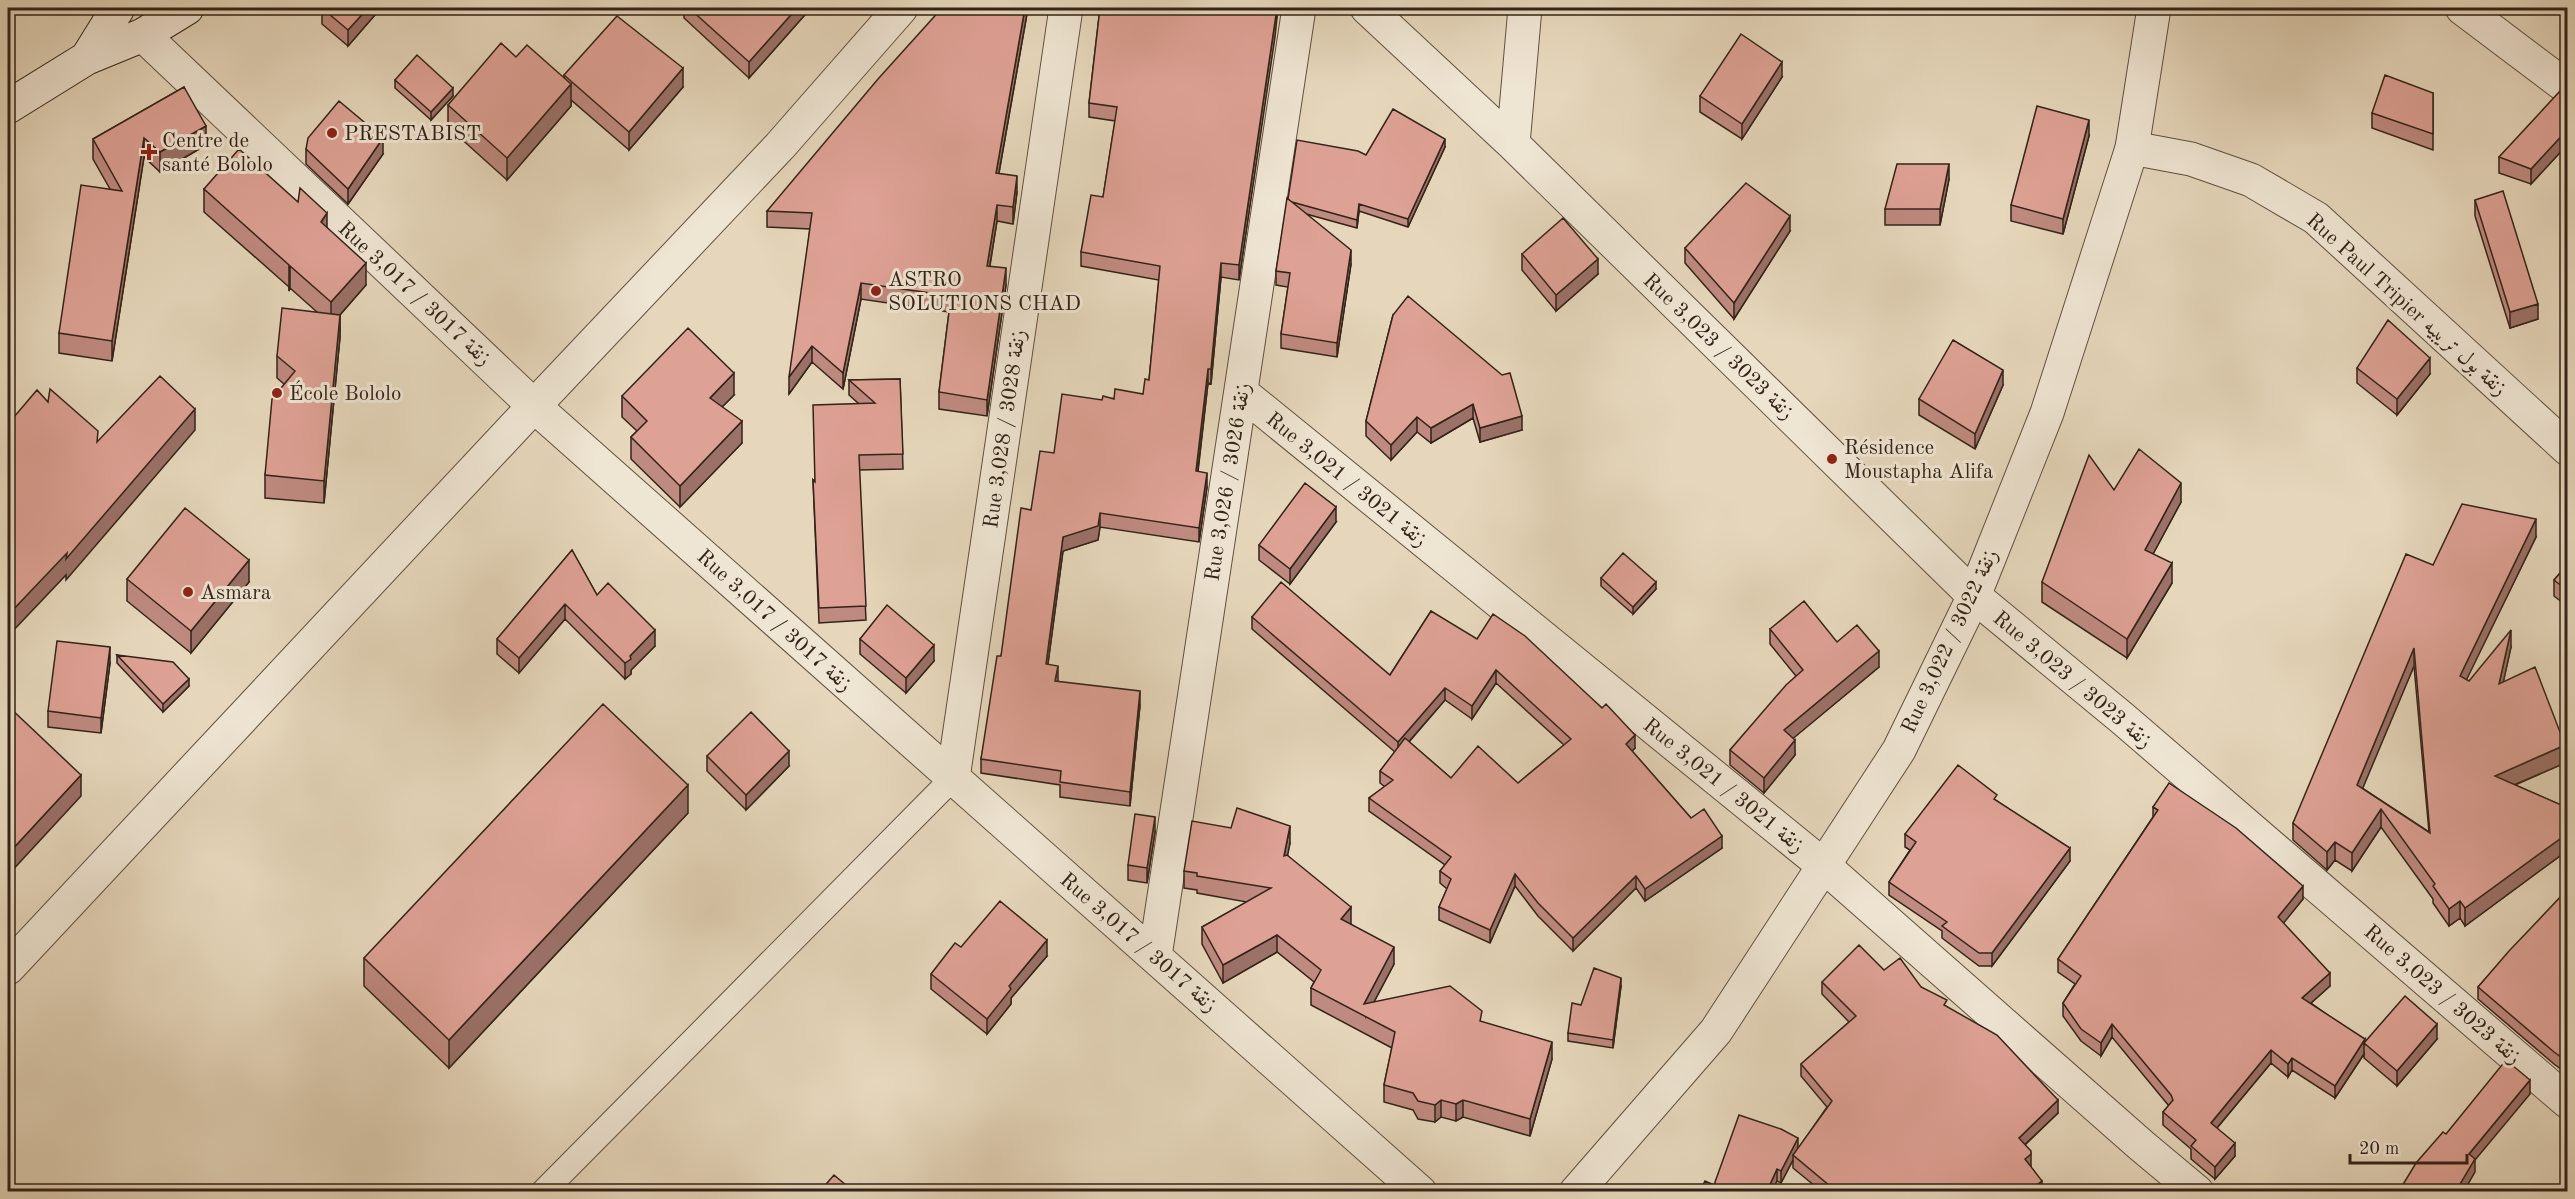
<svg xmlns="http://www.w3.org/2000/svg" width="2575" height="1199" font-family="'Old Standard TT',Amiri,serif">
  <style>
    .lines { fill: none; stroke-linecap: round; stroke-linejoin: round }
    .service-casing { stroke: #605041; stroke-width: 26 }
    .minor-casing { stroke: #605041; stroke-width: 35 }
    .tertiary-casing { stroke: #605041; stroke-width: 35 }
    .secondary-casing { stroke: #332318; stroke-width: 35 }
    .service { stroke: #efe5d3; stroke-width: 24 }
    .minor { stroke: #efe5d3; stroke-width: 33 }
    .tertiary { stroke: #efe5d3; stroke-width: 33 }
    .secondary { stroke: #efe5d3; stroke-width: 33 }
    .wall { fill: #bf8a80; stroke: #332318; stroke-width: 1.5; fill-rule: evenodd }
    .shaded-wall { fill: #9b7168; stroke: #332318; stroke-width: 1.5 }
    .building { fill: #dea195; stroke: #332318; stroke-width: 1.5; fill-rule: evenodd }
    .poi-dot { fill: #8f2418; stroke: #efe5d3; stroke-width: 2 }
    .labels { text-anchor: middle; stroke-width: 6; stroke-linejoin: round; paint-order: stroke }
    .poi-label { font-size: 21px; fill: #332318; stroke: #efe5d3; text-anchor: start }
    .street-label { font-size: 21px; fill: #332318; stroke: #efe5d3 }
  </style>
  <rect width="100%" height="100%" fill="#e6d7bc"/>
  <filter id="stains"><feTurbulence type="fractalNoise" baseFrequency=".00333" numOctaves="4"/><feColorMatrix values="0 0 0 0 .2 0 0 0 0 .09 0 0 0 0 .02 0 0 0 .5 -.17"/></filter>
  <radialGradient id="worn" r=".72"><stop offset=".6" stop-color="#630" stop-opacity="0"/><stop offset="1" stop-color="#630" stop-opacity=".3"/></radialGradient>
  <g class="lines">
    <!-- service casing -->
    <g class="service-casing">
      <path id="service" d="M543,1192l410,-414"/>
    </g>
    <!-- minor casing -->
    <g class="minor-casing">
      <path id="minor" d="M1367,8l146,136 461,452 148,122 446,384
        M2462,8l106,80
        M143,35l391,371 886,786
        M1513,144l12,-136
        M2132,148l59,11 60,21 65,38 252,231
        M1241,392l583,474 318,280 55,46
        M953,778l113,-770
        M1155,956l144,-948"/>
    </g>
    <!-- tertiary casing -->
    <g class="tertiary-casing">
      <path id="tertiary" d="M8,968l526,-562 246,-260 121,-138
        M1576,1192l140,-161 183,-281 75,-154 73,-183 85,-265 22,-140"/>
    </g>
    <!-- secondary casing -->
    <g class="secondary-casing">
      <path id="secondary" d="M87,58l31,-50
        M8,107l79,-49 56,-23 44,-27"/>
    </g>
    <!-- service -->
    <use href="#service" class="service"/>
    <!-- minor -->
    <use href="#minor" class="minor"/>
    <!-- tertiary -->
    <use href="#tertiary" class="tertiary"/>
    <!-- secondary -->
    <use href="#secondary" class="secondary"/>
  </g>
  <!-- wall -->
  <path class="wall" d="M322,8h59l-33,38 -26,-22z
    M684,8h127l-62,70 -65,-60z
    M1028,8l-29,165 18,19 -4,32 -16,-3 -7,45 16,19 -19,131 -48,-7v-17l10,-80 -88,-13 -18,90 -31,-27 -23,32 21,-165 -43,-2v-16z
    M1100,8h178l-39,272 -18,-3 -10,107 -3,-1 -10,89 9,15 -8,55 -99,-15 -2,13 -35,11 -15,113 9,17 83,24 -10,101 -70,-9v-12l-79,-12v-14l20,-103 30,-146 23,-57 48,-53 41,-6 6,-14 10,-100 -78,-14v-14l22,-55 12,-76 -26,-4v-14z
    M516,57l48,21v-3l119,12 -54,63 -58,-50v6l-64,74 -59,-53v-22z
    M1782,77l-40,62 -42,-27v-16z
    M395,80l58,16 -22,24 -36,-32z
    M184,87l22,58 -46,27 -16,-15 -32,204 -53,-8v-20l51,-144 -17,-30v-20z
    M2433,93v57l-61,-22v-15z
    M2568,95v49l-37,40 -32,-11v-16z
    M2089,136l-26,98 -52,-13v-16z
    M1445,147l-37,80 -49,-16 -2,17 -51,-14 45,50 -14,93 -56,-9v-14l7,-47 -12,-2v-14l12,-72 78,-44z
    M306,149l77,5 -35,50 -42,-40z
    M1949,179l-9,46h-55v-16z
    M204,189l123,39 39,57 -26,30v22l-16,166 -59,-5v-23l19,-91 -7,-6v-22l40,-44 -27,-24 -1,3v-4l-85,-75z
    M2475,200l63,119 -28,9 -35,-112z
    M1790,231l-56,88 -49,-56v-15z
    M1522,254l76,20 -42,37 -34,-41z
    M1393,315l129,115 -42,12 -7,-24 -42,25 -14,-11 -26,28 -25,-24v-15z
    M2357,368l73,6 -33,41 -40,-32z
    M900,379l3,90 -44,1 7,150 -47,3 -6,-143 1,1 45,-77 -10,-9v-15z
    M2003,385l-28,64 -56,-34v-16z
    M734,395l-12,12 20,36 -62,64 -49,-48v-22l6,-6 -15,-14v-21z
    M2114,490l67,12 -28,52 19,29 -45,75 -85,-56v-20z
    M1336,522l-46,62 -31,-24v-15z
    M2536,537l-70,143 3,1 42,-34 -8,35 62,81 -50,22 53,23v42l-103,76 -5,-8 -11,8 -16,-23v-4l-52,-72 -29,44 -17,-11 -8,10 -34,-30v-17l140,-258zM2414,666l15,166 -67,-44z
    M572,550l25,45 58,51 -24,24v4l-6,5 -60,-60 -46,54 -22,-19v-15z
    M2568,564v43l-14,-11v-16z
    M1601,578l55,11 -23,25 -32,-28z
    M127,579l122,3 -58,71 -64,-52z
    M1431,611l204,137 -3,3 59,67 31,30 -77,53 -9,-13 -63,63 -35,-35 -23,-30 -25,57 -51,-23v-13l8,-18 -7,-6v-12l5,-6 -76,-54v-13l16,-11 -5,-4v-12l15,-19 -143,-123v-12l138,58zM1496,683l68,62 -46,38 -67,-5 -42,-36 36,-42 27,19z
    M1770,629l67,13 42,25 -86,71 2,17 -31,38 -34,-28v-15l66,-74 -26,-32z
    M860,639l74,22 -28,32 -46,-39z
    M117,655l72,31 -26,26 -46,-49z
    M110,663l-9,70 -53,-6v-16z
    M707,756l82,10 -43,44 -39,-39z
    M1997,801l73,60 -78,105h-13l-37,-28v-7l-53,-36v-13l21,-32 -5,-3v-13z
    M2153,807l150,92 -20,24 47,63 -19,17 54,39 72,-3 -40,47 -33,-28v-4l-29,44 -43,-28 -4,7 -17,-14 -54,65 18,28 -20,23 -24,-20v-10l-28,-24v-13l6,-6 -57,-69 -11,19 -20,-15 -18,-25v-13l12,-19 -17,-12v-13l95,-142z
    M688,813l-239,255 -85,-82v-28z
    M1231,828l59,15 -3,12 64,69 43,40 -20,38 108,20 70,37 -22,77 -67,-19 -7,4 -15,-4 -6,5 -17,-3 -5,-9 -29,-8v-17l8,-37 -81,-43v-17l3,-6 -37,-30 -54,31 -21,-39v-17l45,-25 -50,-9v-3l-13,-2v-17z
    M1155,832l-8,51 -19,-3v-15z
    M2568,889v185l-14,-10 -76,-65v-12z
    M961,947l86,9 -36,42v6l-24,30 -56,-45v-15z
    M1884,970l37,17 26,20 111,106 -33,32 6,22 11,24h-221l-28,-23v-8l-12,23 -4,-2 -63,4 84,-36 29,-42 -26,-31v-12l48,-42 -27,-28v-12z
    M1621,986l-8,62 -45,-7v-8l13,-28z"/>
  <!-- shaded-wall -->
  <path class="shaded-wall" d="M368,8h13l-33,38v-16z
    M797,8h14l-62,70v-16z
    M1025,8h3l-32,181v-16z
    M1277,8h1l-3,29 -36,243v-15z
    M1782,62v15l-40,62v-15z
    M683,68v19l-54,63v-18z
    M571,84v22l-64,74v-22z
    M453,88v8l-22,24v-8z
    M2089,120v16l-26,98v-15z
    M206,126v19l-46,27v-20z
    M2568,129v15l-37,40v-15z
    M144,138v19l-32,204v-20z
    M383,138v16l-35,50v-15z
    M1445,139v8l-37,80v-8z
    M1949,164v15l-9,46v-16z
    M1017,176v16l-4,32v-17z
    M1359,204v7l-2,17v-8z
    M997,205v16l-10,61v-16z
    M327,213v22l-6,-13z
    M1790,216v15l-56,88v-16z
    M1351,250v14l-14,93v-14z
    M1598,259v15l-42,37v-16z
    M366,263v22l-35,40v-23z
    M1221,263v14l-10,107v-15z
    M290,266v22l-1,3v-23z
    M1006,268v17l-19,131v-16z
    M861,283v16l-18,90v-16z
    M2538,304v15l-28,9v-16z
    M340,315v22l-16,166v-22z
    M812,346v16l-23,32v-17z
    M2430,358v16l-33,41v-16z
    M1208,369v14l-12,103v-15z
    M2003,370v15l-28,64v-15z
    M734,373v22l-24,24v-21z
    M1473,404v14l-42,25v-15z
    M195,409v21l-129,150v-5l-58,61v-21z
    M1522,416v14l-42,12v-14z
    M1417,417v15l-26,28v-15z
    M742,421v22l-62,64v-21z
    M1207,473v14l-8,55v-14z
    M2181,483v19l-36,67v-19z
    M1336,507v15l-46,62v-15z
    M1100,513v14l-2,13 -35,11 -17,127v-14l17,-127z
    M2536,519v18l-76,156v-17z
    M249,560v22l-58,71v-22z
    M2172,563v20l-45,75v-19z
    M1656,582v7l-23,25v-7z
    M565,604v15l-46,54v-15z
    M655,630v16l-24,24v4l-6,5v-16l5,-7z
    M2511,630v17l-12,55v-18z
    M934,645v16l-28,32v-15z
    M110,647v16l-9,70v-15z
    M2414,648v18l-57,136v-17z
    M1879,651v16l-95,79v-16z
    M1058,666v14l-3,15v-14z
    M1496,670v13l-24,36v-13z
    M189,679v7l-26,26v-8z
    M1445,688v12l-47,54v-12z
    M1140,691v14l-10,101v-14z
    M1635,735v13l-9,9v-13z
    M1795,740v15l-31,38v-15z
    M2565,745v18l-70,30v-17z
    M789,751v15l-43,44v-15z
    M81,775v21l-73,79v-21z
    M688,785v28l-239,255v-28z
    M2381,809v18l-29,44v-18z
    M1155,817v15l-8,51v-15z
    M1290,826v17l-6,31v-18z
    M2568,833v17l-103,76v-18z
    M1722,836v12l-77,53v-12z
    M2335,842v18l-8,10v-18z
    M2070,848v13l-78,105v-13z
    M1515,874v12l-25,57v-13z
    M1636,876v12l-63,63v-13z
    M2303,886v13l-25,31v-13z
    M2460,901v17l-11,8v-17z
    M1351,907v17l-10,13v-18z
    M1277,935v17l-54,31v-18z
    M1047,940v16l-36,42v6l-24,30v-15l22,-33z
    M1394,947v17l-28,53 -2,-13z
    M2330,973v13l-28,25v-13z
    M1621,978v8l-8,62v-8z
    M2112,1024v13l-11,19v-13z
    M2437,1024v15l-40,47v-15z
    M2365,1039v5l-1,-1v11l-29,44v-12z
    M1552,1042v17l-22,77v-17z
    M2271,1050v13l-60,72v-12z
    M2292,1058v12l-4,7v-13z
    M2530,1080v14l-55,66v12l-11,19h-8l13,-37z
    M1441,1100v17l-6,5v-17z
    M1463,1100v17l-7,4v-17z
    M2058,1100v13l-39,37v-12z
    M1798,1138v12l-5,5v5l-12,23v-12z
    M2235,1143v13l-20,23v-12z
    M2031,1154v12l-6,6v-13z
    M1777,1169v12l-5,10h-5z
    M2042,1181v10h-14z"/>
  <!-- building -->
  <path class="building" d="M322,8h46l-20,22z
    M689,8h108l-48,54z
    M942,8h83l-29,165 21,3 -4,31 -16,-2 -10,61 19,2 -19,132 -48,-8 12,-96 -90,-13 -18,90 -31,-27 -23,31 23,-164 -45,-2 111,-132z
    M1100,8h177l-38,257 -18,-2 -10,106h-3l-12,102 11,2 -8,55 -99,-15 -2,13 -35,11 -17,127 12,2 -3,15 85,10 -10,101 -70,-10 1,-11 -80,-12 16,-103h4l20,-148 10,2 9,-59 14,2 8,-59 40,6 1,-4 11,3 1,-10 28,5 2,-15 4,1 11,-114 -79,-14 10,-57 12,2 14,-90 -28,-4z
    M617,16l66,52 -54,64 -65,-57z
    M1741,34l41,28 -40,62 -42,-28z
    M501,43l15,14 11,-12 44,39 -64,74 -59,-53z
    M417,55l36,33 -22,24 -36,-32z
    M2385,75l48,18v41l-61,-21z
    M184,87l22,39 -46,26 -16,-14 -32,203 -53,-8 22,-148 41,6 -29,-52z
    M2561,90l7,5v34l-37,40 -32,-12z
    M339,101l44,37 -35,51 -42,-40 2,-11z
    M2037,106l52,14 -26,99 -52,-14z
    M1393,109l52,30 -37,80 -49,-15 -2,16 -65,-18 -4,-3 9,-59 61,11 8,4z
    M239,149l59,53 2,-14 27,25 -6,9 45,41 -35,39 -41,-36 -1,2v-3l-85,-76z
    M1897,164h52l-9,45h-55z
    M1746,183l44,33 -56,87 -49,-55z
    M2503,191l35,113 -28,8 -35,-112z
    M1287,198l64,52 -14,93 -56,-9 9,-61 -14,-2z
    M1563,218l35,41 -42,36 -34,-41z
    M1408,296l94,79 8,-2 12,43 -42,12 -7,-24 -42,24 -14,-11 -26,28 -25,-24 27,-106z
    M282,308l58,7 -16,166 -59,-6 7,-76 23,-28 -18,-15z
    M2388,320l42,38 -33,41 -40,-31z
    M688,328l46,45 -24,25 32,23 -62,65 -49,-49 16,-16 -25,-25z
    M1953,340l50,30 -28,64 -56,-35z
    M160,376l35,33 -129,150 1,-6 -59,62v-191l29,-34 11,12 2,-13 48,42 -1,11z
    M900,379l3,75 -44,1 7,151 -47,2 -6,-128 2,2 -2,-77 62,-2 -26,-23z
    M2139,449l42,34 -36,67 27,13 -45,76 -85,-57 47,-127 25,35z
    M1305,483l31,24 -46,62 -31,-24z
    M2462,504l74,15 -76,157 9,5 42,-51 -12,54 36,-17 30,78 -70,31 73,32v25l-103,75 -5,-7 -11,8 -16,-23 2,-2 -54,-75 -29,44 -17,-11 -8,10 -34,-29 113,-269 27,11zM2414,648l16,185 -73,-48z
    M185,508l64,52 -58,71 -64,-52z
    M572,550l25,45 11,-12 47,47 -25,26 1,3 -6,4 -60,-59 -46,54 -22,-19z
    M1623,553l33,29 -23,25 -32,-29z
    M2568,564v27l-14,-11z
    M1281,582l109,93 41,-64 46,28 16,-25 32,22 77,72 4,-4 29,31 -9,9 65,74 13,-9 18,27 -77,53 -9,-13 -63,62 -35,-35 -23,-29 -25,56 -51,-23 12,-28 -11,-8 11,-14 -82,-59 24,-18 -13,-9 25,-33 46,40 27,-32 40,37 53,-44 -75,-69 -24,36 -27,-18 -47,54 -146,-125z
    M1804,601l33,41 20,-17 22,26 -95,79 11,10 -31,38 -34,-28 56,-65 17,-15 -33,-41z
    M887,605l47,40 -28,33 -46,-39z
    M57,641l53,6 -9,71 -53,-7z
    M117,655l56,7 16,17 -26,25z
    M603,704l85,81 -239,255 -85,-82z
    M8,706l73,69 -73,79z
    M751,712l38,39 -43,44 -39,-39z
    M1958,765l39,30 -3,4 76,49 -78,105h-13l-37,-27 5,-4 -58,-40 27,-40 -11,-8z
    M2169,783l67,45 67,58 -25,31 52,56 -28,25 63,41 -30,47 -43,-28 -4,6 -17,-14 -60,73 24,20 -20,24 -24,-21 5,-6 -33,-28 10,-12 -2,-5 -59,-71 -11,19 -20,-14 -18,-26 18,-27 -23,-17 100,-149 -5,-3z
    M1237,808l53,18 -6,30 3,-1 64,52 -10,12 53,28 -30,57 86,-18 32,25 -2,10 72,21 -22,77 -67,-19 -7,4 -15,-4 -6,5 -17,-4 -5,-8 -29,-8 11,-53 -84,-44 10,-18 -44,-35 -54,30 -21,-38 69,-39 -74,-12v-3l-13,-2 8,-50 39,7z
    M1135,814l20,3 -8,51 -19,-3z
    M2568,889v173l-14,-10 -76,-65 31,-36z
    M1000,901l47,39 -38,46 2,3 -24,30 -56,-45 24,-31 6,4z
    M1859,945l25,25 16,-12 21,29 26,13 -3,5 53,30 61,65 -39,38 12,13v3l-6,5 17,22 -14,10h-164l-4,-4 -4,4h-20l-43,-36 39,-54 -31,-37 55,-48 -34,-34z
    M1594,968l27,10 -8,62 -45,-7 4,-30 9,2z
    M2405,996l32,28 -40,47 -33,-28z
    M2506,1060l24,20 -61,74 6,5 -19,32h-57l17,-28 27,-31 3,2z
    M1739,1115l42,14 17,9 -17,33 -4,-2 -10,22h-67l5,-10 9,4z
    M834,1175l19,16h-33z"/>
  <!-- markers -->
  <g class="poi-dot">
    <circle cx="332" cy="133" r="6"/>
    <path d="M146 143h6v6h6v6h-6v6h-6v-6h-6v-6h6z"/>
    <circle cx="876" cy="291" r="6"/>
    <circle cx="277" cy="393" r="6"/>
    <circle cx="1832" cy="459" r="6"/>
    <circle cx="188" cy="592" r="6"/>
  </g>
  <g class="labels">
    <!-- poi labels -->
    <g class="poi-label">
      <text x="344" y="140">PRESTABIST</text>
      <text x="162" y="147">Centre de<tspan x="162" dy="24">santé Bololo</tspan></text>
      <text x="888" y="286">ASTRO<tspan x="888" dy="24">SOLUTIONS CHAD</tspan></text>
      <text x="289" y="400">École Bololo</text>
      <text x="1844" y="454">Résidence<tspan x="1844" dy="24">Moustapha Alifa</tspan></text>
      <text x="200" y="599">Asmara</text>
    </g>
    <!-- street labels -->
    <g class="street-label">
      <text transform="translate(415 293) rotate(43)" y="7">Rue 3,017 / زنقة 3017</text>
      <text transform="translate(2407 304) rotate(42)" y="7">Rue Paul Tripier زنقة بول تريبيه</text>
      <text transform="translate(1719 346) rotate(44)" y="7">Rue 3,023 / زنقة 3023</text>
      <text transform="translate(1004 429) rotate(-82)" y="7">Rue 3,028 / زنقة 3028</text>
      <text transform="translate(1347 479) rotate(39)" y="7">Rue 3,021 / زنقة 3021</text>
      <text transform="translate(1227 482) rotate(-81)" y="7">Rue 3,026 / زنقة 3026</text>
      <text transform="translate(775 620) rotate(42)" y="7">Rue 3,017 / زنقة 3017</text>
      <text transform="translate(1949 641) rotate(-65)" y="7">Rue 3,022 / زنقة 3022</text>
      <text transform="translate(2073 679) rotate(40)" y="7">Rue 3,023 / زنقة 3023</text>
      <text transform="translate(1724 785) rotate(39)" y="7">Rue 3,021 / زنقة 3021</text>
      <text transform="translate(1139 942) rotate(41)" y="7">Rue 3,017 / زنقة 3017</text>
      <text transform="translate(2443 994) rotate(41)" y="7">Rue 3,023 / زنقة 3023</text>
    </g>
  </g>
  <!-- margin -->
  <rect width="2575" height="1199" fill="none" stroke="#e6d7bc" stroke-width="30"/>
  <rect x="9" y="9" width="2557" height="1181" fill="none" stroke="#332318" stroke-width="3"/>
  <rect x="15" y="15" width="2545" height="1169" fill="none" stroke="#332318" stroke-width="1.5"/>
  <!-- scale -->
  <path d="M2350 1154v9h117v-9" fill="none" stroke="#332318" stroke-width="3"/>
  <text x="2359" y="1154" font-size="18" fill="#332318" stroke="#efe5d3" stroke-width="4.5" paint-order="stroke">20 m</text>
  <rect width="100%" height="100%" filter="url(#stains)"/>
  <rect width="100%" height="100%" fill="url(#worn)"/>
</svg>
